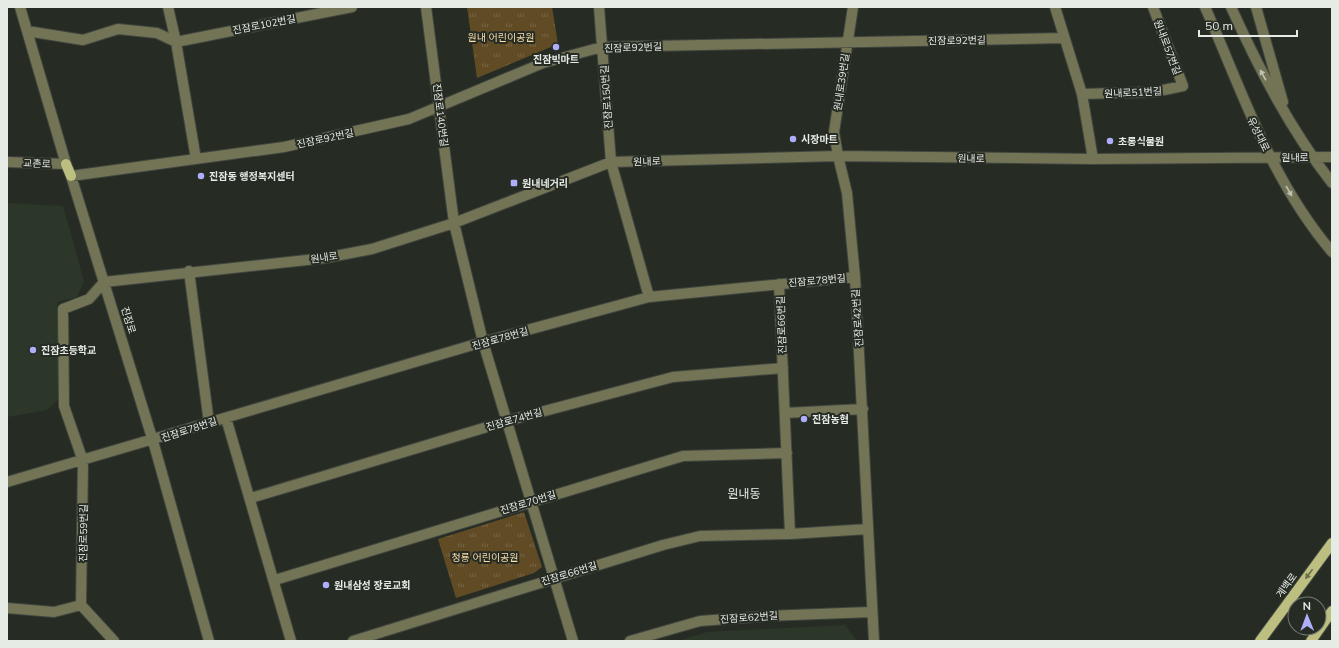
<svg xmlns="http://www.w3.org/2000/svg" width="1339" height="648" font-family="Mulish,'Noto Sans KR',sans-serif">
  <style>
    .built { fill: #2c3629 }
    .grass { fill: url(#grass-tufts) }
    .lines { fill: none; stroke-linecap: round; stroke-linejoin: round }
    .minor-casing { stroke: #41473f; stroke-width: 12 }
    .major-casing { stroke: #41473f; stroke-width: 12 }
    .minor { stroke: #737456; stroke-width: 10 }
    .major { stroke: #bdbf80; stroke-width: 10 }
    .oneway { fill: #bec1b4 }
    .oneway2 { fill: #6a6e4d }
    .poi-dot { fill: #aeaefb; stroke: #262c24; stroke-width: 1.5 }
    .labels { text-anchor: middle; stroke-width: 4; stroke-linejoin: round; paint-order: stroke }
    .street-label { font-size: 10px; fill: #e7ebe6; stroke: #262c24 }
    .park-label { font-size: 10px; fill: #fedea9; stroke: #262c24 }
    .poi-label { font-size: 10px; font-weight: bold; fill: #e7ebe6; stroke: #262c24; text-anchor: start }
    .quarter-label { font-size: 12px; fill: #e7ebe6; stroke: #262c24 }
  </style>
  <defs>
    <pattern id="grass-tufts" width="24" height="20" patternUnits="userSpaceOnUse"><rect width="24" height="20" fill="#604b25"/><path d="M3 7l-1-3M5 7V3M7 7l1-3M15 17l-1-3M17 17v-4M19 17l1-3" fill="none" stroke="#776545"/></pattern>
  </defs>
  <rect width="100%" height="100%" fill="#262c24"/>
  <!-- built -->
  <path class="built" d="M7,203l56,3 21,75 -7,16 -20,5 3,96 -13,12 -39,7z
    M845,625l12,16h-179l29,-9z"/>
  <!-- grass -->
  <path class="grass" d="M467,7h85l6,37 -81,34z
    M524,512l18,55 -8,6 -78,25 -18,-59z"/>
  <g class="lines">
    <!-- minor casing -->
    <g class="minor-casing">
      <path id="minor" d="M168,7l8,35 20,117
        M426,7l28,216 29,119 90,299
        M599,7l12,155 38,135
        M853,7l-19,125 4,24 9,37 8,84 19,364
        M1055,7l27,87 11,65
        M1205,7c38,86 65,172 127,245
        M1231,7c28,62 59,122 101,176
        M1256,7l27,95
        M27,31l56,9 35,-11 39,4 19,9 176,-35
        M1082,94l72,-2 29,-6 -30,-79
        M7,162l59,2 -46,-157
        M189,271l20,152
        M104,282l221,-24 47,-9 82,-26 157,-61 227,-6 255,3 239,-2
        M779,284l11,250
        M785,413l78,-4
        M226,418l65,223
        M7,482l476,-140 166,-45 206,-20
        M251,498l256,-77 166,-44 110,-9
        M275,580l408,-124 104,-3
        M81,605l33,36
        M7,608l47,4 27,-7 2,-144 -19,-55 -1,-97 26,-10 15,-17
        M209,641l-56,-200 -82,-265 213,-29 125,-28 134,-56 59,-16 462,-9
        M353,641l310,-96 37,-9 90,-2 78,-5
        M630,641l70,-20 66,-5 105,-4"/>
    </g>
    <!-- major casing -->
    <g class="major-casing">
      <path id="major" d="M66,164l5,12
        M1260,641l72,-98
        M1311,641l21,-30"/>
    </g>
    <!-- minor -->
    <use href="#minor" class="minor"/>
    <!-- major -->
    <use href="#major" class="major"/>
  </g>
  <!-- one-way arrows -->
  <defs><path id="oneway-solid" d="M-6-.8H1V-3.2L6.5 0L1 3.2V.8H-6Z"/></defs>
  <g class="oneway">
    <use href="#oneway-solid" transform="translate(1263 75) rotate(-119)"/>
    <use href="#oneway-solid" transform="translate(1289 191) rotate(60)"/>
  </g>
  <use class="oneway2" href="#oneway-solid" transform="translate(1309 574) rotate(127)"/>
  <!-- markers -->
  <g class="poi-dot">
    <circle cx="556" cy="47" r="4"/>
    <circle cx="793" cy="139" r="4"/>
    <circle cx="1110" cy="141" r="4"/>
    <circle cx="201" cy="176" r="4"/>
    <rect x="510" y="179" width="8" height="8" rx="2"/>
    <circle cx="33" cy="350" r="4"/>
    <circle cx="804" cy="419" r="4"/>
    <circle cx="326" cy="585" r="4"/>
  </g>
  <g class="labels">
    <!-- street labels -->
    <g class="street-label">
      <text transform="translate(264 24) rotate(-11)" y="4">진잠로102번길</text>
      <text transform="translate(957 40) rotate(-1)" y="4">진잠로92번길</text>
      <text transform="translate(633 47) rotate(-2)" y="4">진잠로92번길</text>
      <text transform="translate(1168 47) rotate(69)" y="4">원내로57번길</text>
      <text transform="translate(841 82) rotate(-82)" y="4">원내로39번길</text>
      <text transform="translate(1133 92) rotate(-3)" y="4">원내로51번길</text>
      <text transform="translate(606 97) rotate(-94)" y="4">진잠로150번길</text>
      <text transform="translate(441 115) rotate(83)" y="4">진잠로140번길</text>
      <text transform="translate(1259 134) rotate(64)" y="4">유성대로</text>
      <text transform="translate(325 138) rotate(-12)" y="4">진잠로92번길</text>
      <text x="1295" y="161">원내로</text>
      <text transform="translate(971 158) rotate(1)" y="4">원내로</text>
      <text transform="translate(647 161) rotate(-2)" y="4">원내로</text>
      <text transform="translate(37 163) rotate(2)" y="4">교촌로</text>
      <text transform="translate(324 257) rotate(-8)" y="4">원내로</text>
      <text transform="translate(817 280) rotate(-5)" y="4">진잠로78번길</text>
      <text transform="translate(857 318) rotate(-94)" y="4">진잠로42번길</text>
      <text transform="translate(129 320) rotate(73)" y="4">진잠로</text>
      <text transform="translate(781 325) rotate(-92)" y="4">진잠로66번길</text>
      <text transform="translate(500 338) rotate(-16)" y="4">진잠로78번길</text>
      <text transform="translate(514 419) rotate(-16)" y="4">진잠로74번길</text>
      <text transform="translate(189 429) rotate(-18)" y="4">진잠로78번길</text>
      <text transform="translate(528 502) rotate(-17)" y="4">진잠로70번길</text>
      <text transform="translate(83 533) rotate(-89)" y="4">진잠로59번길</text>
      <text transform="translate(569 573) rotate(-17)" y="4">진잠로66번길</text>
      <text transform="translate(1286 585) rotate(-54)" y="4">계백로</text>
      <text transform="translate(749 617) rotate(-4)" y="4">진잠로62번길</text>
    </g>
    <!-- park labels -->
    <g class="park-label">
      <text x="501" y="41">원내 어린이공원</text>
      <text x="485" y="561">청룡 어린이공원</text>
    </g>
    <!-- poi labels -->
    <g class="poi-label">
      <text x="556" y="63" text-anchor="middle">진잠빅마트</text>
      <text x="801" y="143">시장마트</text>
      <text x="1118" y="145">초롱식물원</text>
      <text x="209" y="180">진잠동 행정복지센터</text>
      <text x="522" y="187">원내네거리</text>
      <text x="41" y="354">진잠초등학교</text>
      <text x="812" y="423">진잠농협</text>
      <text x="334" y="589">원내삼성 장로교회</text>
    </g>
    <!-- quarter labels -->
    <g class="quarter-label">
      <text x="744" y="498">원내동</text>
    </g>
  </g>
  <!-- border -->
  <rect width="1339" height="648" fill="none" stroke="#e7ebe6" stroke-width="16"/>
  <!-- north arrow -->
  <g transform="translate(1307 616) rotate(359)"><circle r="19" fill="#262c24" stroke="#737872"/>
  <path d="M0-3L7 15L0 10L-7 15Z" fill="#aeaefb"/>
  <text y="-6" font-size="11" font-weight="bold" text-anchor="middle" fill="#e7ebe6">N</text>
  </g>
  <!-- scale -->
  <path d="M1199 30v6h98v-6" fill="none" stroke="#e7ebe6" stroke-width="2"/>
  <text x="1205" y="30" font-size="12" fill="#e7ebe6" stroke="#262c24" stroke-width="3" paint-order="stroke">50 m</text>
</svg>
